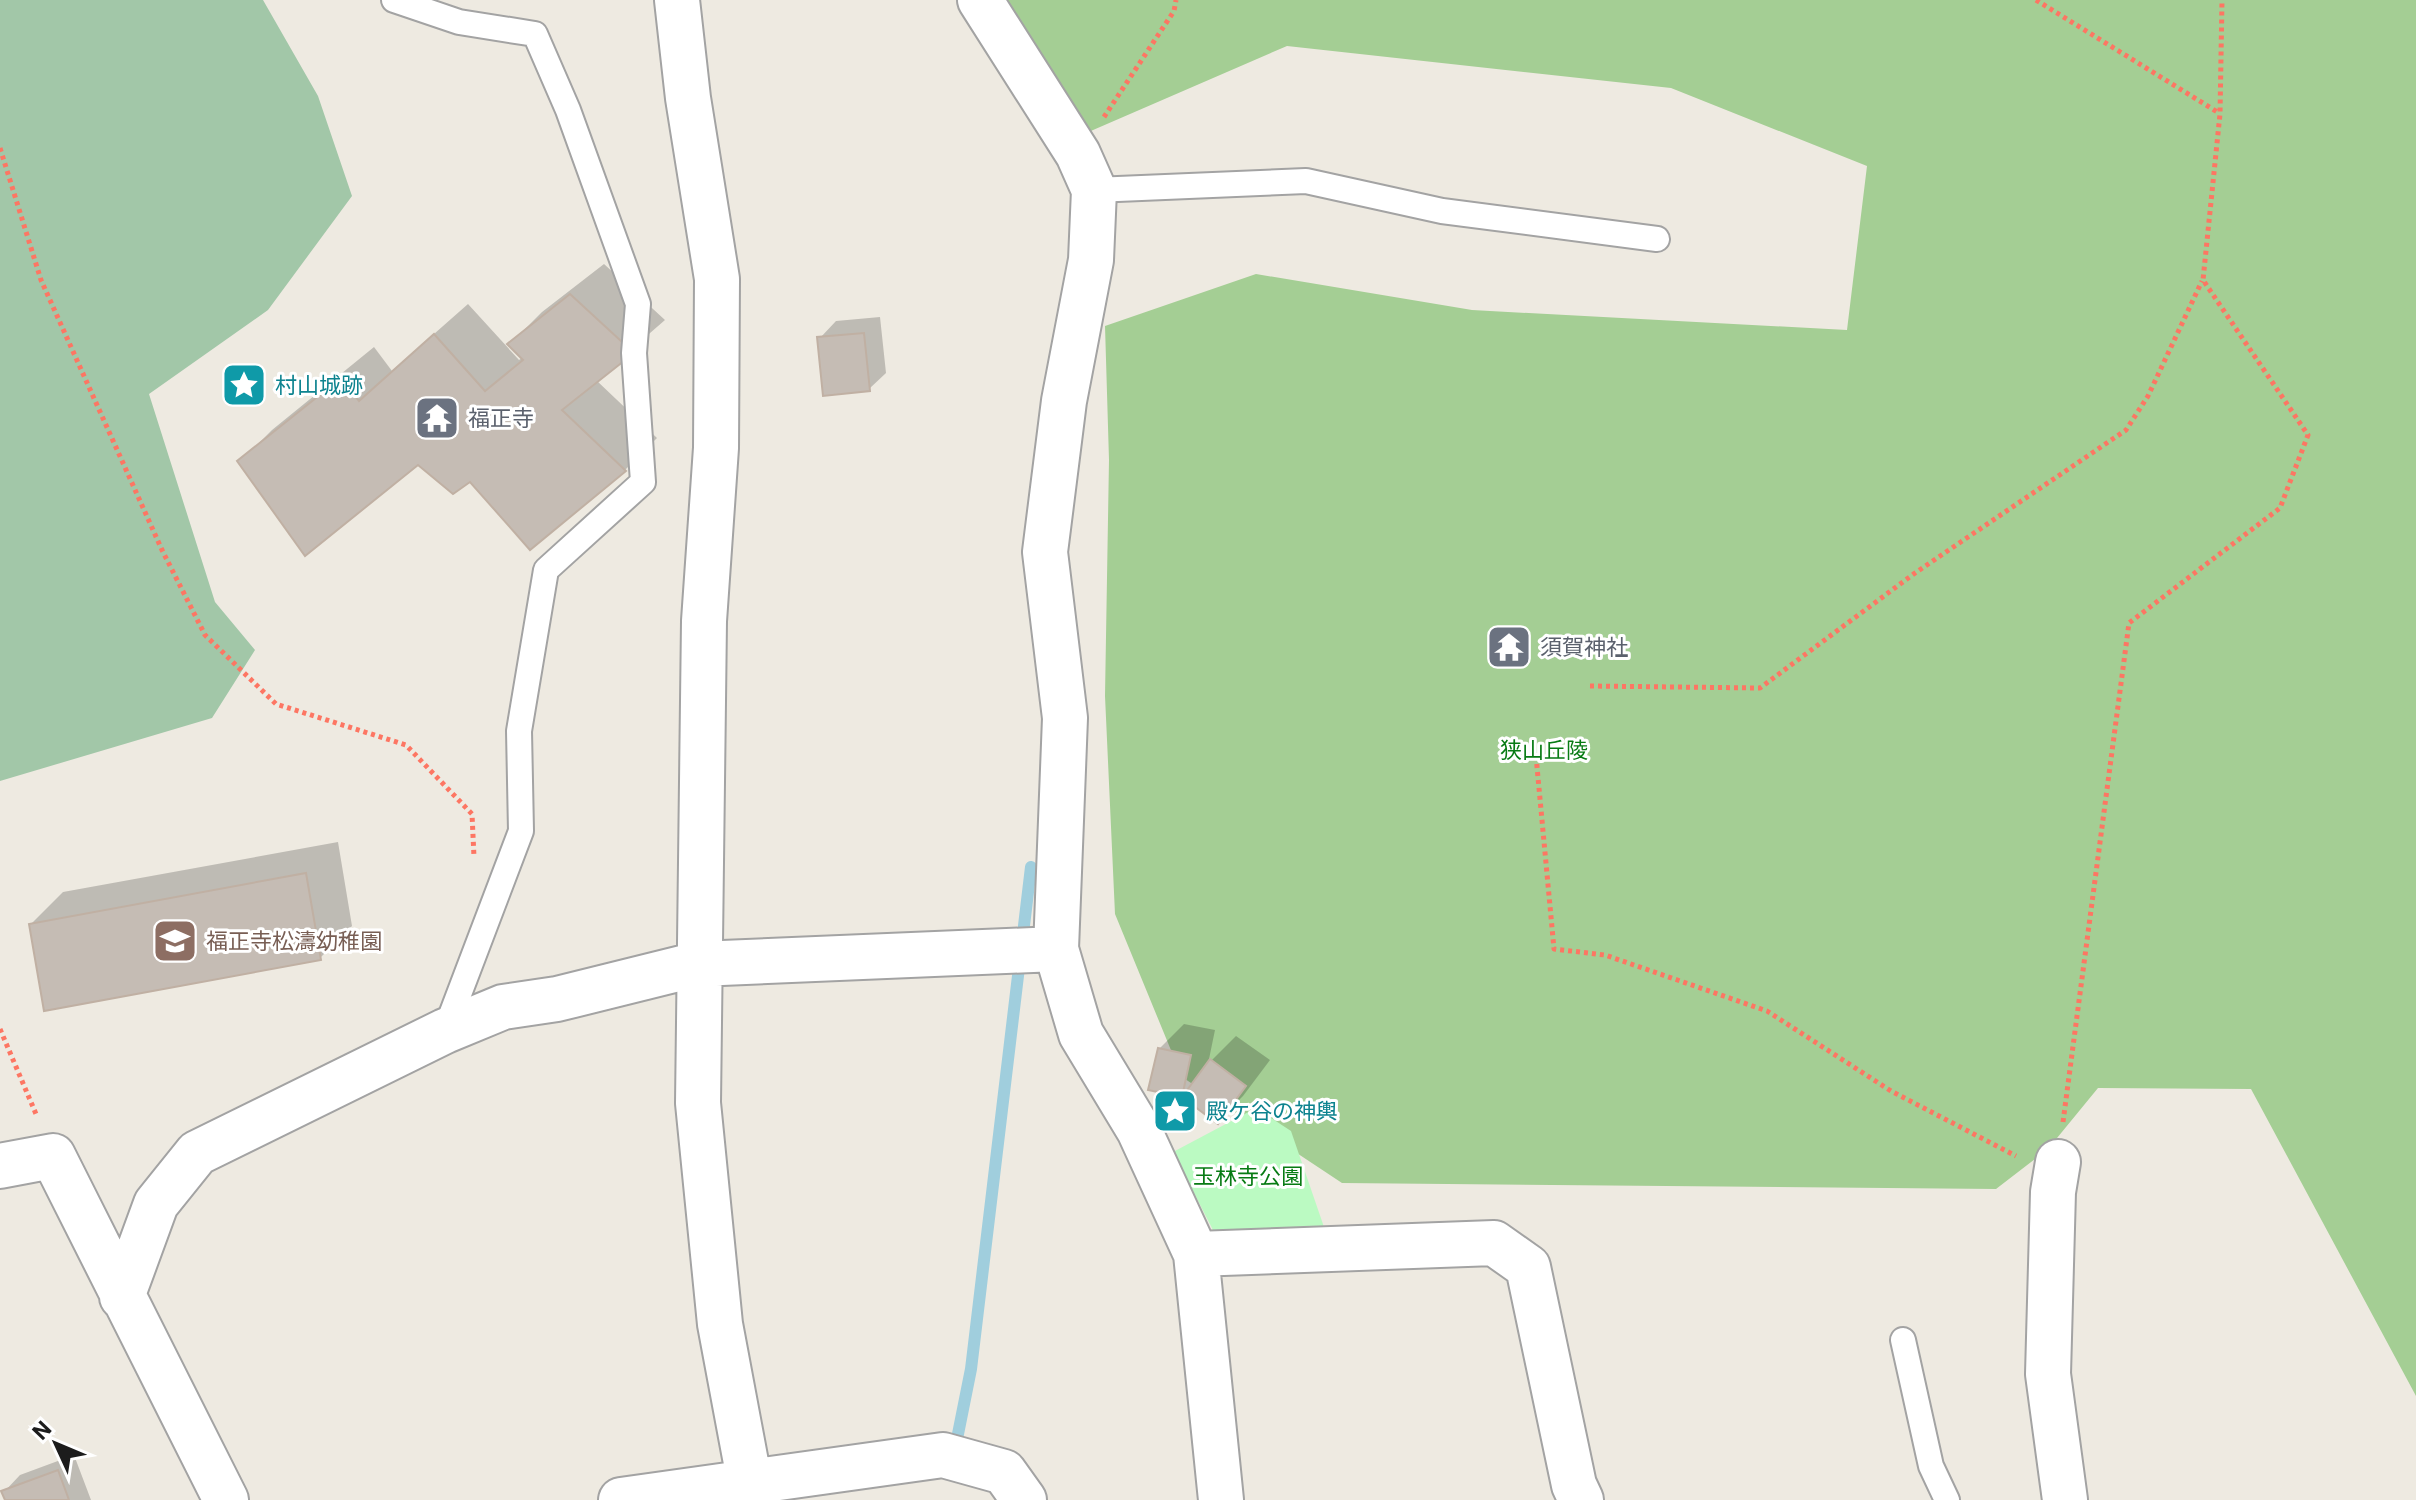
<svg xmlns="http://www.w3.org/2000/svg" width="2416" height="1500" font-family="Roboto,'Noto Sans JP',sans-serif">
  <style>
    .forest { fill: #a4ce94 }
    .cemetery { fill: #a2c7a8 }
    .park { fill: #bbfac2 }
    .shadow { fill: #0003 }
    .lines { fill: none; stroke-linecap: round; stroke-linejoin: round }
    .stream { stroke: #a0cedd; stroke-width: 12 }
    .building { fill: #c5bcb4; stroke: #c0b0a3; stroke-width: 2 }
    .service-casing { stroke: #a3a3a3; stroke-width: 28 }
    .minor-casing { stroke: #a3a3a3; stroke-width: 48 }
    .path { stroke: #fd7663; stroke-width: 5; stroke-dasharray: 4 4; stroke-linecap: butt }
    .service { stroke: #fff; stroke-width: 24 }
    .minor { stroke: #fff; stroke-width: 44 }
    .labels { text-anchor: middle; stroke-width: 6; stroke-linejoin: round; paint-order: stroke }
    .culture-label { font-size: 22px; fill: #0d838f; stroke: #fff; text-anchor: start }
    .worship-label { font-size: 22px; fill: #5b616d; stroke: #fff; text-anchor: start }
    .park-label { font-size: 22px; fill: #087b14; stroke: #fff }
    .education-label { font-size: 22px; fill: #785e54; stroke: #fff; text-anchor: start }
  </style>
  <rect width="100%" height="100%" fill="#eeeae1"/>
  <!-- forest -->
  <path class="forest" d="M991,0h1425v1396l-165,-307 -153,-1 -50,61 -52,40 -654,-6 -160,-106 -67,-163 -10,-218 4,-236 -4,-134 151,-52 216,36 375,20 20,-164 -196,-78 -384,-42 -217,94z"/>
  <!-- cemetery -->
  <path class="cemetery" d="M0,0h263l55,96 34,100 -84,114 -119,84 66,208 40,48 -43,68 -212,63z"/>
  <!-- park -->
  <path class="park" d="M1256,1108l35,23 34,99 -111,2 -41,-80z"/>
  <!-- shadow -->
  <path class="shadow" d="M604,264l61,56 -69,60 61,58 -32,32 -95,77 -60,-68 -52,-16 -178,-1 32,-32 102,-83 18,24 76,-67 51,56 4,-3 -13,-13 32,-32z
    M880,317l6,56 -17,16 -49,-51 16,-17z
    M338,842l14,84 -32,32 -289,-34 32,-32z
    M1184,1024l31,6 -7,34 28,-28 34,24 -27,36 -25,25 -35,-26 -32,-7 8,-39z
    M74,1455l17,45h-84l-3,-8 16,-17z"/>
  <g class="lines">
    <!-- stream -->
    <path class="stream" d="M965,1448l-8,-9 14,-70 60,-502"/>
  </g>
  <!-- building -->
  <path class="building" d="M570,294l64,59 -72,57 64,61 -96,79 -60,-68 -17,12 -35,-29 -113,91 -68,-95 104,-83 18,23 75,-67 51,57 38,-31 -16,-16z
    M864,333l6,58 -47,5 -6,-59z
    M306,873l15,87 -277,51 -15,-87z
    M1158,1048l33,7 -9,42 -34,-7z
    M1210,1059l36,27 -28,38 -36,-27z
    M58,1470l11,30h-64l-4,-9z"/>
  <g class="lines">
    <!-- service casing -->
    <g class="service-casing">
      <path id="service" d="M394,0l65,22 76,12 33,76 70,194 -4,49 9,129 -97,88 -27,161 2,100 -76,200
        M1094,190l212,-9 136,30 215,28
        M1903,1340l28,126 16,34"/>
    </g>
    <!-- minor casing -->
    <g class="minor-casing">
      <path id="minor" d="M677,0l11,98 29,181 -1,169 -12,173 -6,482 22,221 33,176
        M980,0l98,154 16,36 -3,70 -27,141 -19,151 20,166 -9,231 25,85 58,96 57,124 25,246
        M2058,1162l-5,30 -5,182 17,126
        M0,1166l53,-10 173,344
        M1196,1254l298,-11 34,24 46,218 7,15
        M122,1297l34,-93 41,-51 248,-122 58,-24 54,-8 141,-35 358,-15
        M621,1500l322,-45 61,17 20,28"/>
    </g>
    <!-- path -->
    <path class="path" d="M2036,0l183,113
      M1104,117l70,-106 2,-11
      M0,148l41,132 121,270 43,85 71,69 130,41 66,69 2,43
      M1590,686l170,2 155,-115 211,-143 22,-34 54,-115
      M1536,756l18,193 51,6 162,56 124,80 125,65
      M0,1029l36,85
      M2063,1122l66,-499 151,-115 28,-73 -105,-155 17,-166 2,-114"/>
    <!-- service -->
    <use href="#service" class="service"/>
    <!-- minor -->
    <use href="#minor" class="minor"/>
  </g>
  <!-- icons -->
  <defs>
    <g id="sight-square" transform="scale(2.3)"><rect x="-9" y="-9" width="18" height="18" rx="4" fill="#0f9aa8" stroke="#fff"/><path d="M0-6L1.8-2.2L6-1.7L2.9 1.2L3.7 5.4L0 3.3L-3.7 5.4L-2.9 1.2L-6-1.7L-1.8-2.2Z" fill="#fff"/></g>
    <g id="temple-square" transform="scale(2.3)"><rect x="-9" y="-9" width="18" height="18" rx="4" fill="#6b7280" stroke="#fff"/><path d="M0-6L5-2H3V0L6.5 2.5H4V6H1.5V3h-3V6H-4V2.5H-6.5L-3 0V-2H-5Z" fill="#fff"/></g>
    <g id="school-square" transform="scale(2.3)"><rect x="-9" y="-9" width="18" height="18" rx="4" fill="#8d6e63" stroke="#fff"/><path d="M0-5L7-2L0 1L-7-2ZM-4 1L0 2.5L4 1V4Q0 6-4 4Z" fill="#fff"/></g>
  </defs>
  <g fill-rule="evenodd">
    <use href="#sight-square" x="244" y="385"/>
    <use href="#temple-square" x="437" y="418"/>
    <use href="#temple-square" x="1509" y="647"/>
    <use href="#school-square" x="175" y="941"/>
    <use href="#sight-square" x="1175" y="1111"/>
  </g>
  <g class="labels">
    <!-- culture labels -->
    <g class="culture-label">
      <text x="275" y="393">村山城跡</text>
      <text x="1206" y="1119">殿ケ谷の神輿</text>
    </g>
    <!-- worship labels -->
    <g class="worship-label">
      <text x="468" y="426">福正寺</text>
      <text x="1540" y="655">須賀神社</text>
    </g>
    <!-- park labels -->
    <g class="park-label">
      <text x="1544" y="758">狭山丘陵</text>
      <text x="1248" y="1184">玉林寺公園</text>
    </g>
    <!-- education labels -->
    <g class="education-label">
      <text x="206" y="949">福正寺松濤幼稚園</text>
    </g>
  </g>
  <!-- north arrow -->
  <g transform="translate(56 1444) rotate(314)" stroke="#ffffff" stroke-width="6" paint-order="stroke">
  <path d="M0-6L14 30L0 20L-14 30Z" fill="#1c1c1c"/>
  <text y="-12" font-size="22" font-weight="bold" text-anchor="middle" fill="#1c1c1c">N</text>
  </g>
</svg>
